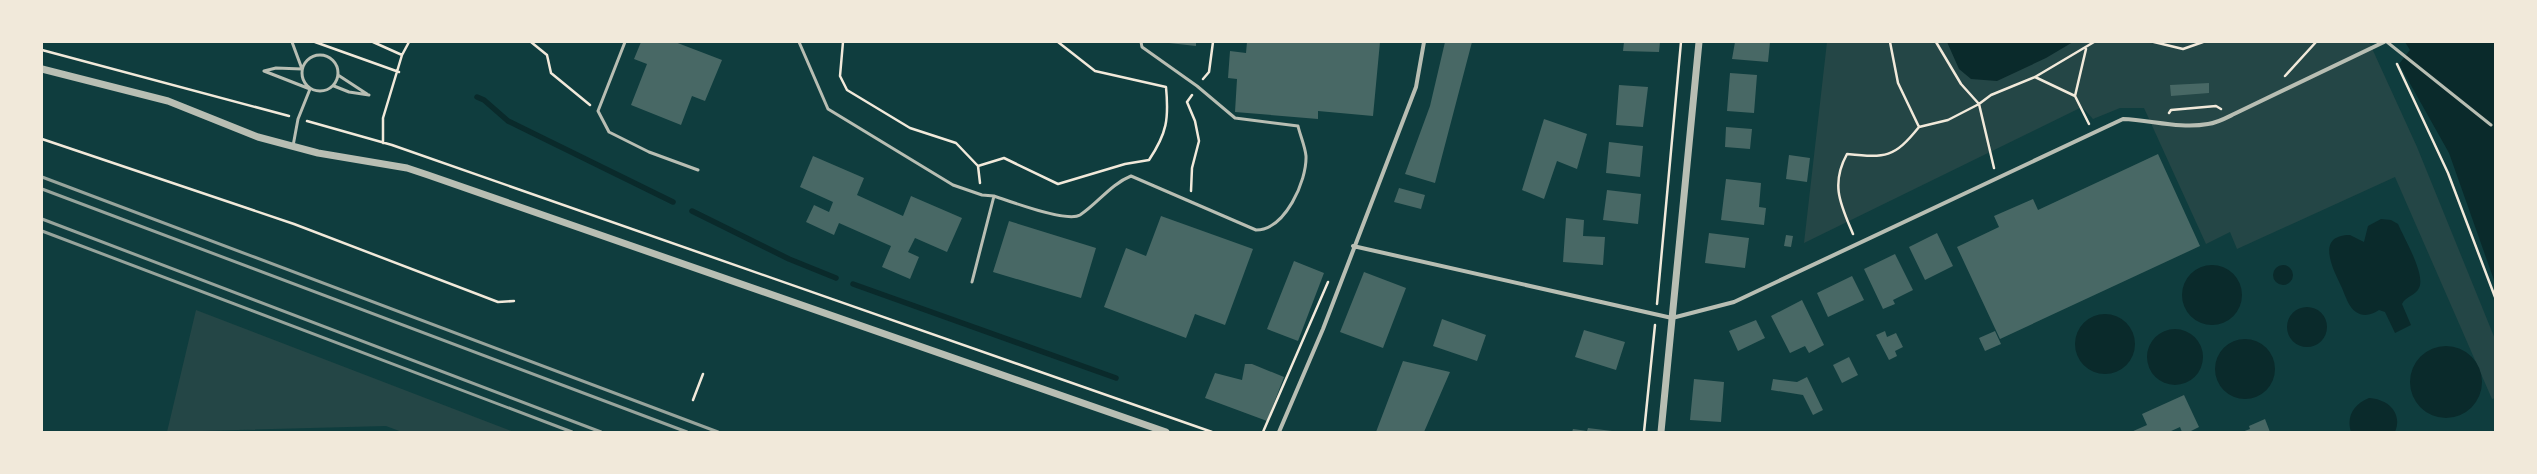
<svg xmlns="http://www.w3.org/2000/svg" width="2537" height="474" font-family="'Nunito Sans',sans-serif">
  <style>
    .green { fill: #244646 }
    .water { fill: #0a2a2b }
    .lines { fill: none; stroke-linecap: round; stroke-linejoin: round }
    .stream { stroke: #0a2a2b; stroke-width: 5.5 }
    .building { fill: #486865 }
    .path { stroke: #f1e9da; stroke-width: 2.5 }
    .service { stroke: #b8beb3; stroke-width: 3 }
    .minor { stroke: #b8beb3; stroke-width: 4 }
    .tertiary { stroke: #b8beb3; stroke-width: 7 }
    .rail { stroke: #97a49c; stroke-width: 3 }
  </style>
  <rect width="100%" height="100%" fill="#0f3d3e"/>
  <!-- green -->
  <path class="green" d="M1827,42h541l2,2 47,103 78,192v59l-3,1 -97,-222 -158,72 -7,-17 -24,12 -62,-136h-24l-27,11 -11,-12 -278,136z
    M196,310l318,122h-112l-16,-6 -219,6z"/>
  <!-- water -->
  <path class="water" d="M1947,42h126l-27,16 -49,23 -26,-2 -12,-10z
    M2405,42h90v241l-46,-130 -50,-89 11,-14z
    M2381,219l10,1 7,4c6,14 28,51 21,64 -4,8 -13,8 -17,16l9,21 -16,8 -10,-21 -6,-2c-7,5 -16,7 -23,2 -7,-4 -11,-17 -14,-24 -8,-17 -28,-53 8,-53l14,7 4,-16z
    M2182 295a30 30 0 1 1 60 0a30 30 0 1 1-60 0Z
    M2273 275a10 10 0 1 1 20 0a10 10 0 1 1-20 0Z
    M2287 327a20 20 0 1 1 40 0a20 20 0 1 1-40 0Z
    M2075 344a30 30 0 1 1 60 0a30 30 0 1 1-60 0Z
    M2147 357a28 28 0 1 1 56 0a28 28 0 1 1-56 0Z
    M2215 369a30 30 0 1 1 60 0a30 30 0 1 1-60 0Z
    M2410 382a36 36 0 1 1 72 0a36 36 0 1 1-72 0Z
    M2369,398c19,1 34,15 26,34h-44c-5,-16 3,-28 18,-34z"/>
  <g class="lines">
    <!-- stream -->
    <path class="stream" d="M477,97l7,3 24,21 165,81
      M692,211l97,48 47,19
      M853,284l263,94"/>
  </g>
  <!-- building -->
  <path class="building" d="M641,42h34l47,18 -17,41 -13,-5 -11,29 -50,-20 16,-41 -13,-5z
    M1160,42h36v4z
    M1247,42h133l-7,74 -55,-5v8l-83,-7 2,-33 -9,-1 2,-27 16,2z
    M1445,42h27l-37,141 -30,-9 25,-68z
    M1624,42h36l-1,10 -36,-1z
    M1735,42h35l-2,20 -36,-3z
    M1730,73l27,2 -3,38 -27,-2z
    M2209,83v10l-38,3 -1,-11z
    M1619,85l29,2 -5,40 -27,-2z
    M1544,119l43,15 -10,35 -20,-8 -13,38 -22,-9z
    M1726,127l26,2 -2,20 -25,-2z
    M1609,142l34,4 -3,31 -34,-4z
    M2158,154l42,92 -200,93 -43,-92 42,-20 -5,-11 39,-17 5,11z
    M1789,155l21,3 -3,24 -21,-3z
    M813,156l51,22 -7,17 46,21 8,-20 51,22 -15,34 -32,-14 -7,14 11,5 -9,22 -28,-12 9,-21 -52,-23 -5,12 -28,-13 8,-17 15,7 4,-10 -33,-15z
    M1726,179l35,4 -2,24 7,1 -2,17 -43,-5z
    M1399,188l26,7 -4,14 -27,-7z
    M1607,190l34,4 -3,30 -35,-4z
    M1161,216l92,33 -28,76 -30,-11 -9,24 -82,-31 22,-59 20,8z
    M1566,218l18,2 -1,16 22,1 -2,28 -40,-3z
    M1009,221l87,27 -15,50 -88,-26z
    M1709,233l40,5 -4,30 -40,-5z
    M1937,233l16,33 -28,14 -16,-33z
    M1786,235l7,1 -2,11 -7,-1z
    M1895,254l18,36 -20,10 2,4 -12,5 -19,-40z
    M1294,261l30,12 -26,68 -31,-12z
    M1364,272l42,16 -23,60 -43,-16z
    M1852,276l12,24 -36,17 -11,-24z
    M1802,300l22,45 -15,8 -4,-7 -15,7 -19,-37z
    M1442,319l44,16 -9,26 -44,-15z
    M1756,320l9,18 -27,13 -9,-20z
    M1584,330l41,12 -9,28 -41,-13z
    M1885,331l2,6 9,-4 7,14 -8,4 2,5 -8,4 -13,-25z
    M1995,331l6,13 -16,7 -6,-13z
    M1849,357l9,18 -16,8 -9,-18z
    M1403,361l47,11 -26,60h-48z
    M1245,364h7l32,13 -17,44 -62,-23 10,-25 27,7z
    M1807,377l16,33 -10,5 -10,-20 -32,-5 2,-11 24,3z
    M1694,379l30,3 -3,40 -31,-2z
    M2184,395l15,32 -10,5h-7l-2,-5 -11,5h-38l16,-7 -5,-11z
    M2265,419l5,13h-28l8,-3 -1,-3z
    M1588,428l24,3v1h-40l1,-3 14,2z"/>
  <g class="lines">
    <!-- path -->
    <path class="path" d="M315,42l84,30
      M373,42l29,13 -19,63v25
      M531,42l16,13 4,18 39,32
      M843,42l-3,34 7,14 63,38 46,15 22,23 2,17
      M1936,42l25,42 18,20 12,-9 44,-18 59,-35
      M2154,42l29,7 20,-7
      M42,50l247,66
      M402,55l7,-13
      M2397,64l51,109 47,124
      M2285,76l31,-34
      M2035,77l40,19 14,28
      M1203,79l6,-7 4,-30
      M2075,96l11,-47
      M2169,113l2,-3 45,-4 5,3
      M307,121l85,24 820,287
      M1919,127l29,-7 31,-16 15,64
      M42,139l252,85 204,78 16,-1
      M978,166l26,-8 54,26 67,-20 24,-4c18,-27 20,-41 17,-73l-71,-16 -37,-29
      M1191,191l1,-23 7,-27 -4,-20 -8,-19 5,-7
      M1853,234c-12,-29 -23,-49 -6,-80 39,4 47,4 72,-27l-21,-44 -8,-41
      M1657,304l24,-262
      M693,400l10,-26
      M1263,432l65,-150
      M1644,432l11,-107"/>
    <!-- service -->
    <path class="service" d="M625,42l-27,69 11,21 40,20 49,18
      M799,42l29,67 125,76 29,10 12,1 -22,86
      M2387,42l104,83
      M302 73a18 18 0 1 1 36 0a18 18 0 1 1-36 0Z
      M264,71l46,18 -12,30 -5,27
      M264,71l12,-3 26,1 -10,-27
      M338,75l29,19
      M334,86l15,6 20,3
      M994,196c15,5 73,27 86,19 18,-12 31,-31 51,-39l125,54c29,0 51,-49 50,-74 -1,-10 -6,-21 -8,-30l-63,-8 -38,-32 -55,-39 -1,-5"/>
    <!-- minor -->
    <path class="minor" d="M1353,246l319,72 62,-16 389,-183c28,1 57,10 85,5 9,-1 18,-6 26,-10l150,-72
      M1279,432l44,-103 93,-242 8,-45"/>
    <!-- tertiary -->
    <path class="tertiary" d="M42,69l126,32 90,36 60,16 89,15 21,7 738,257
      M1661,432l38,-390"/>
    <!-- rail -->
    <path class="rail" d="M42,177l676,255
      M42,189l645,243
      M42,219l559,213
      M42,231l530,201"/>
  </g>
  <!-- border -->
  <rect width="2537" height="474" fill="none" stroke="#f1e9da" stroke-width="86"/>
</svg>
